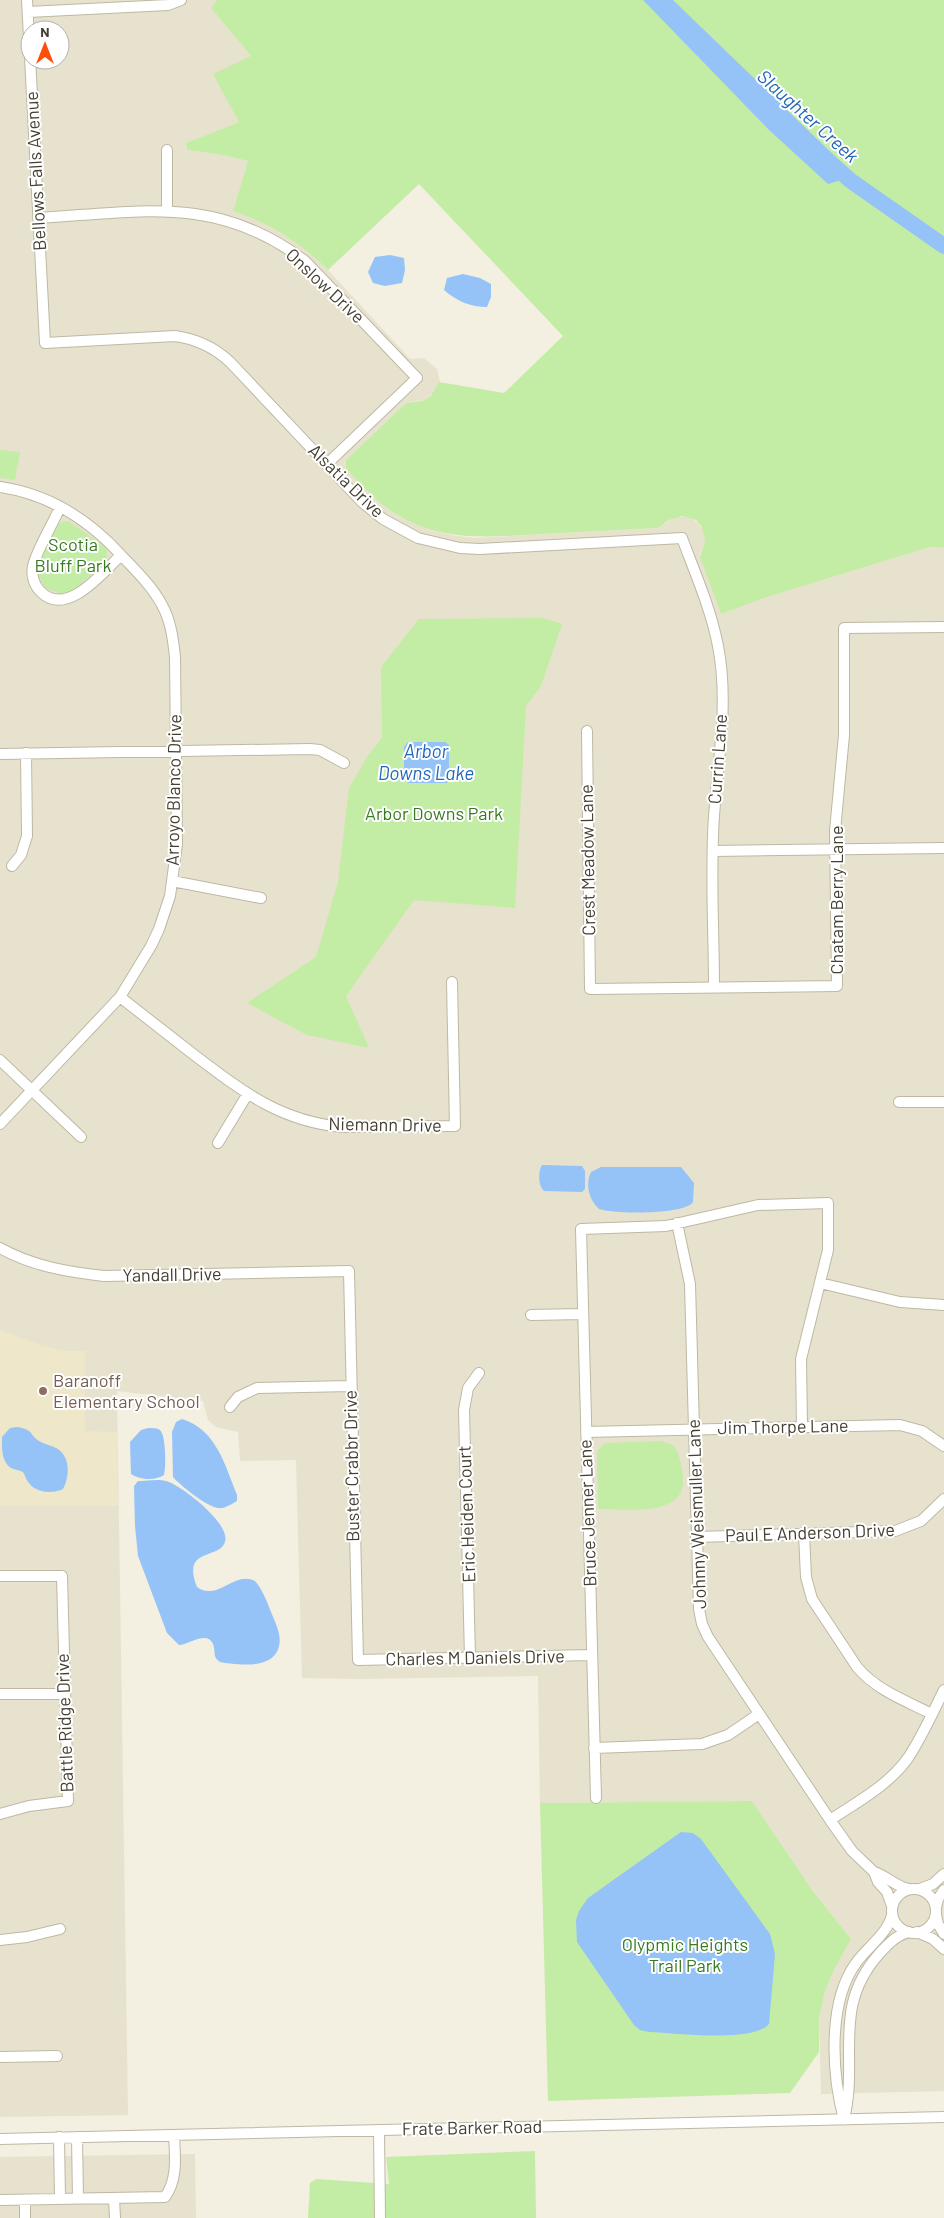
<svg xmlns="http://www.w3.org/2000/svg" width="944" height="2218" font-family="Barlow,sans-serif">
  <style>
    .residential { fill: #e7e2ce; fill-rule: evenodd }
    .education { fill: #eee7c9 }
    .green { fill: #c3eca4 }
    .water { fill: #95c3f7 }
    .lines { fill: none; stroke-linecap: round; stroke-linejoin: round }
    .river { stroke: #95c3f7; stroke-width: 16 }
    .minor-casing { stroke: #beb8a3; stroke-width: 12 }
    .minor { stroke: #fff; stroke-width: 10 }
    .education-dot { fill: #8d6e63; stroke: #fff; stroke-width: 2 }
    .labels { text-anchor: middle; stroke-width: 4; stroke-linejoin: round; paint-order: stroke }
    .street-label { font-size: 18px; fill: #443f31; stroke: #fff }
    .park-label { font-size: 18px; fill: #377a20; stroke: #fff }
    .education-label { font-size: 18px; fill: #785e54; stroke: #fff; text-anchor: start }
    .water-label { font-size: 19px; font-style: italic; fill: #2167b9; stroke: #fff }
  </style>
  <rect width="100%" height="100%" fill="#f3efe1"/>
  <!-- residential -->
  <path class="residential" d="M0,0h217l-6,8 40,48 -12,66 -53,21 1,7 36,5 25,6 -15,50 25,9 26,14 25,18 19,18 82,89 14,-1 13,11 3,13 -7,12 -9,6 -18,3 -62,59 2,7 22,23 32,25 30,13 26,6 20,2 182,-10 17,-11h15l8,6 6,8 1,10 -5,14 21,59 43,-16 166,-51 14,1v1543l-123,3 -2,-76 6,-27 10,-23 16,-29 -39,-49 -60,-89 -212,2 -2,-127 -179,3 -57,-1 -6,-218 -56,1 -2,-29 -22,-5 -8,-7 -5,-19 -86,-10 11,724 -128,2zM30,30h30v30h-30z
    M195,2154l1,64h-196v-61z"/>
  <!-- education -->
  <path class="education" d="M0,1330l40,15 26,6h19v80l32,1 1,74h-118z"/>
  <!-- green -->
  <path class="green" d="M217,0h727v548l-14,-1 -166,51 -43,16 -21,-57 5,-16 -3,-14 -6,-7 -14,-4 -13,4 -11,8c-38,2 -76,4 -114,6 -45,2 -89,8 -131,-11 -28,-12 -47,-33 -67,-54l-1,-8 61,-58 16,-2 9,-5 8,-14 65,11 59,-57 -144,-152 -91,86c-27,-27 -58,-47 -95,-59l15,-50 -25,-6 -36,-5 -1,-7 53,-21 -26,-48 38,-18 -40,-48z
    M0,450l20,2 -5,28 -15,-2z
    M68,521l39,27v13l-36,31 -12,1 -14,-5 -8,-15 1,-9 21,-41z
    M543,618l19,6 -21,62 -15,20 -11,202 -101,-8 -68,96 23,52 -62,-13 -60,-32 69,-46 22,-75 11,-94 20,-34 13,-16 -1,-71 38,-48z
    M661,1441l12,4c7,10 9,20 10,33 3,40 -58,31 -85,31l-1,-58 8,-8z
    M752,1801l60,89 39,49 -16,29 -10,23 -6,27v34l-29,41 -242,8 -8,-298z
    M535,2151l1,67h-228l2,-35 6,-4 73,5 -3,-27z"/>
  <!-- water -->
  <path class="water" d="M643,0h30l172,166 -7,15 -10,3 -60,-55z
    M390,255l14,3 1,12 -3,13 -17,3 -12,-3 -5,-11 7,-15z
    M463,274l17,4 11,6v13l-4,10c-17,0 -30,-6 -43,-17l3,-12z
    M408,742h37l4,3v35l-2,3h-39l-4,-4v-32z
    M542,1165l40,1 3,5v18l-3,3 -38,-1c-6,-5 -6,-20 -2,-26z
    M601,1167h80l13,16 -1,19c-8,13 -79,12 -94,7 -10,-9 -14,-24 -8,-37z
    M182,1419c34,10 43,46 55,76v6c-5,3 -13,8 -18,7 -11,0 -39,-23 -46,-31l-1,-45 4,-10z
    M17,1427c18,3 11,7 22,14 5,3 11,4 15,6 17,7 16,29 9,42 -10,5 -27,4 -34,-6 -3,-3 -4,-8 -6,-11 -4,-2 -8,-2 -12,-4 -10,-6 -9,-21 -9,-31l8,-9z
    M148,1428c4,0 9,0 12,2 6,5 6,38 4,45 -9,6 -24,5 -33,-1l-1,-32 11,-12z
    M138,1481c10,0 22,-3 31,1 15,6 62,42 56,60 -6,18 -44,5 -28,45 21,15 37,-17 58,-6 8,9 12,21 16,31 4,10 11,23 8,34 -5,24 -41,19 -59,16 -8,-5 -4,-11 -7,-18 -6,-14 -25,1 -34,1l-12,-12 -29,-77 -3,-30 -1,-40z
    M681,1832l12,1 8,6 69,95 5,20 -6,70c-17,19 -94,9 -120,8l-9,-2 -6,-5 -57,-83 -1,-22 3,-9 9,-13z"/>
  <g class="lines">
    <!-- river -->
    <path class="river" d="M826,159l25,22 93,65"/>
    <!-- minor casing -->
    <g class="minor-casing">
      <path id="minor" d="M27,0l18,343 130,-7c22,3 39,11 55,26l132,140 21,17 35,19 42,10 20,1 202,-11c13,35 29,71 36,108 11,56 0,114 -4,170 -4,57 0,114 0,171
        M28,12l140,-7 13,-5
        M167,150v61
        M38,218c102,-6 179,-24 267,43l112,117 -90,86
        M0,487c48,7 89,33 121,68 15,16 31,31 41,50 9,16 11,34 13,52l2,187 -7,52 -11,33 -8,17 -31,51 -120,127
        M60,507c-7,17 -23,42 -27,59 -2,9 1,19 7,25 26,28 63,-19 81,-36
        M587,731l3,258 247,-3 -2,-155 9,-96v-107l100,-1
        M0,754l310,-5 10,1 24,13
        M713,851l231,-3
        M12,866l9,-11 6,-19 -1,-83
        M172,881l89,17
        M120,997c24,19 49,38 73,57 49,37 86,67 149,73l113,-1 -3,-144
        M0,1060l81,77
        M899,1102h45
        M218,1143l29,-48
        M677,1223l13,61 9,325 3,15 6,13 122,183 22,31 22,21 4,10 9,10 5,14
        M0,1248c32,18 68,24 104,28l245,-5 9,389 234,-5
        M820,1283l80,19 44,3
        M531,1315l51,-1
        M230,1407l8,-10 19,-9 94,-2
        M586,1432l314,-7 22,6 22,15
        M804,1534l2,43 6,22 45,68c19,23 49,34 75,47
        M696,1537l199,-6 26,-10 23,-22
        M0,1576h62l6,225 -39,5 -29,8
        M470,1658l-6,-248 4,-22 11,-15
        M0,1694h64
        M594,1748l108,-4 26,-9 31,-21
        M596,1798l-15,-569 85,-3 92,-21 70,-2v47l-27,109 1,68
        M830,1820c27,-18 59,-35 78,-62 14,-21 25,-46 36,-68
        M874,1872c13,4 22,15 35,17
        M920,1889l13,-5 11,-10
        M892 1911a22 22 0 1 1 44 0a22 22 0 1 1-44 0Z
        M936,1907l2,-8 6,-9
        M936,1915l2,9 6,10
        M917,1932l16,7 11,10
        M0,1940l27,-3 33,-8
        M0,2057l57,-1
        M844,2119c15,-61 -13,-111 35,-165 9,-10 16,-18 30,-22
        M844,2120c-12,-45 -17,-117 12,-157 11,-16 31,-28 36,-48
        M379,2130l1,88
        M59,2137l1,62
        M77,2137l1,62
        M0,2139l944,-22
        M114,2199l1,19
        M0,2200l165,-3c13,-18 10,-40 9,-62
        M25,2200v18"/>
    </g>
    <!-- minor -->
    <use href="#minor" class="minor"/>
  </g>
  <!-- markers -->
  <circle class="education-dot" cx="43" cy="1391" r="5"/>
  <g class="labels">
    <!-- street labels -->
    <g class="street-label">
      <text transform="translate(36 171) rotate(-93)" y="6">Bellows Falls Avenue</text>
      <text transform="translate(325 286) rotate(43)" y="6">Onslow Drive</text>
      <text transform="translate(346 481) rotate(44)" y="6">Alsatia Drive</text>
      <text transform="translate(718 759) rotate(-86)" y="6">Currin Lane</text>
      <text transform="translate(174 790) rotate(-89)" y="6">Arroyo Blanco Drive</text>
      <text transform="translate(588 860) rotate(-91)" y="6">Crest Meadow Lane</text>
      <text transform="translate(837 900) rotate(-90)" y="6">Chatam Berry Lane</text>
      <text transform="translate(385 1125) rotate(1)" y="6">Niemann Drive</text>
      <text transform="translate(172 1275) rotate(-1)" y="6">Yandall Drive</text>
      <text transform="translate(783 1427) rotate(-1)" y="6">Jim Thorpe Lane</text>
      <text transform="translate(352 1466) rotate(-91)" y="6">Buster Crabbr Drive</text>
      <text transform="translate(588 1513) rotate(-92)" y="6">Bruce Jenner Lane</text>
      <text transform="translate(467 1514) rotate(-92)" y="6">Eric Heiden Court</text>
      <text transform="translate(697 1514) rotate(-92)" y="6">Johnny Weismuller Lane</text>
      <text transform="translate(810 1533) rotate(-2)" y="6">Paul E Anderson Drive</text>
      <text transform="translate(475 1658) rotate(-1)" y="6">Charles M Daniels Drive</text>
      <text transform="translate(65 1723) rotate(-92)" y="6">Battle Ridge Drive</text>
      <text transform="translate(472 2128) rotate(-1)" y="6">Frate Barker Road</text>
    </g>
    <!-- park labels -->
    <g class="park-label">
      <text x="73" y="551">Scotia<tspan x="73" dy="21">Bluff Park</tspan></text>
      <text x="434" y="820">Arbor Downs Park</text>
      <text x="685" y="1951">Olypmic Heights<tspan x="685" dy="21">Trail Park</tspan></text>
    </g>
    <!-- education labels -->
    <g class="education-label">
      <text x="53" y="1387">Baranoff<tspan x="53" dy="21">Elementary School</tspan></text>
    </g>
    <!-- water labels -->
    <g class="water-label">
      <text transform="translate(808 116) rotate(42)" y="7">Slaughter Creek</text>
      <text x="426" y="758">Arbor<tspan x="426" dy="22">Downs Lake</tspan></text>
    </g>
  </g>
  <!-- north arrow -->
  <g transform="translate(45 45)"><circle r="24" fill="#ffffff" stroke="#b4b2ad"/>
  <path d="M0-4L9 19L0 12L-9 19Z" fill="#ff4d0b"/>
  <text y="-8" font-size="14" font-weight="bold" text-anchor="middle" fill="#443f31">N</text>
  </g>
</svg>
